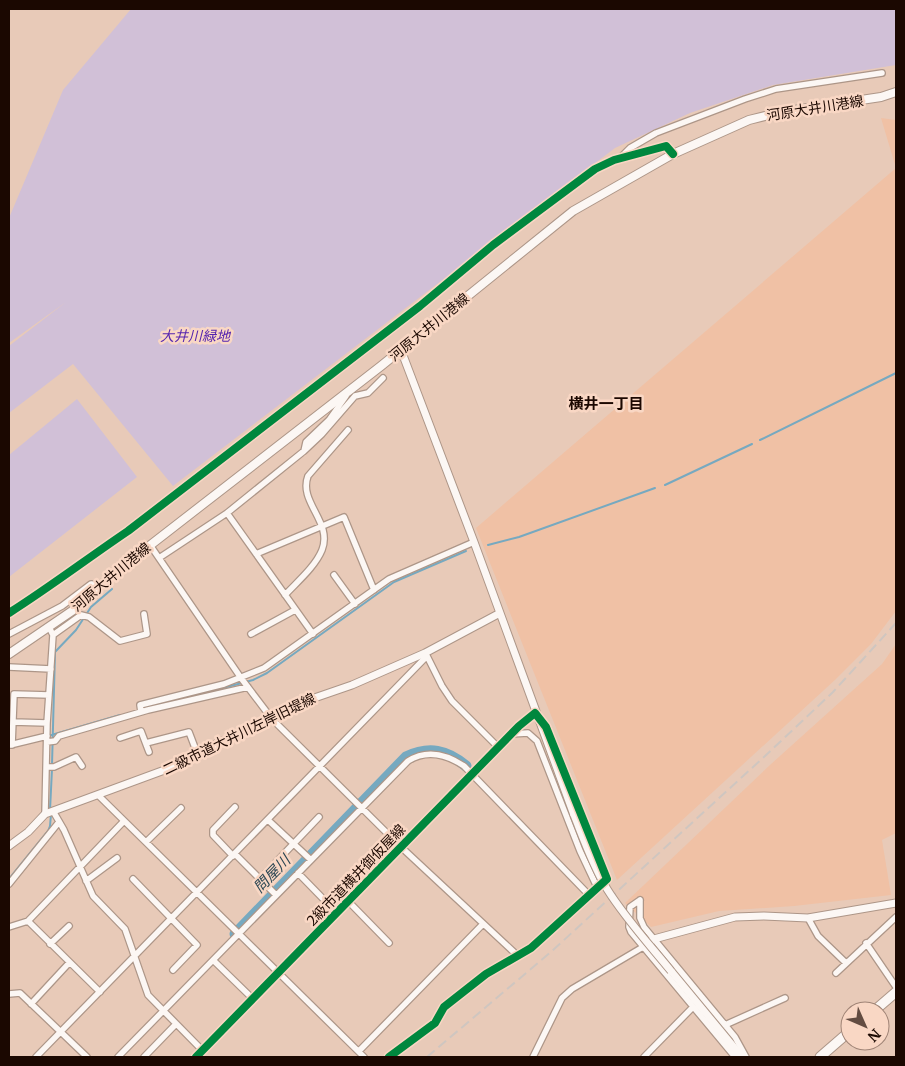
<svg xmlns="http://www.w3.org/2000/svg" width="905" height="1066" font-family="Merriweather,'Noto Sans JP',serif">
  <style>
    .built { fill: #f0c1a5 }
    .green { fill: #d1c0d7 }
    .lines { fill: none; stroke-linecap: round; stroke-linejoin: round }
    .stream { stroke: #76a9c0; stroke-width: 2 }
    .river { stroke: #76a9c0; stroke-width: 11 }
    .minor-casing { stroke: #ad9688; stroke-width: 8 }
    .tertiary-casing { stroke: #ad9688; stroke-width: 9 }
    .secondary-casing { stroke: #ad9688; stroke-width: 10 }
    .primary-casing { stroke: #ad9688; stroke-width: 11 }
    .minor { stroke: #fcf7f4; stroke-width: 5.5 }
    .tertiary { stroke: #fcf7f4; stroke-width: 7 }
    .secondary { stroke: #fcf7f4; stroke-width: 8 }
    .primary { stroke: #fcf7f4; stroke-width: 9 }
    .rail { stroke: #cfc6c0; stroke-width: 2; stroke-dasharray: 10 5; stroke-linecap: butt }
    .tertiary-bridge-casing { stroke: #ad9688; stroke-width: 9; stroke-linecap: butt }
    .tertiary-bridge { stroke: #fcf7f4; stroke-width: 7 }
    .cycleway-casing { stroke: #f9d7c4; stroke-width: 11 }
    .cycleway { stroke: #00873e; stroke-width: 8 }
    .labels { text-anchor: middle; stroke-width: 5; stroke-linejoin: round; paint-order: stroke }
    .street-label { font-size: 14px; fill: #1b0801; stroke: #f9d7c4 }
    .park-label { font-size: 14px; font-style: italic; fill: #5525af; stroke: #f9d7c4 }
    .neighbourhood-label { font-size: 15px; font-weight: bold; fill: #1b0801; stroke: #f9d7c4 }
    .water-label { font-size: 15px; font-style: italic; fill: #2b4653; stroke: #f9d7c4 }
  </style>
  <rect width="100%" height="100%" fill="#e8cab8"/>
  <!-- built -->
  <path class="built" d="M881,118l15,2v491l-25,33 -35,35 -219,201 -141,-352 420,-360z
    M896,644v189l-14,7 9,55 -97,11 -75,5 -68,16 -26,-24 145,-138 112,-101z"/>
  <!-- green -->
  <path class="green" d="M131,9h765v56l-123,20 -83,28 -75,35 -442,338 -100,-122 -64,49v-67l57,-44 -57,41v-125l54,-128z
    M77,399l60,78 -128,100v-122z"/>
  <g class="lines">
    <!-- stream -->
    <path class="stream" d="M760,440l136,-67
      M665,485l87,-41
      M488,545l31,-8 136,-49
      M178,700l75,-20 14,-7 127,-91 72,-31
      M48,736l72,-21
      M52,765l3,-113 21,-22 15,-23 21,-18
      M50,810l2,-41
      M9,879l39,-48 2,-5 1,-12"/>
    <!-- river -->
    <path class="river" d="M235,934l171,-177c23,-11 41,-7 60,9"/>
    <!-- minor casing -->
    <g class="minor-casing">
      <path id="minor" d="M621,157l9,-9 26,-15 89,-34 31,-10 106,-16
        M304,451l18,-17 33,-38 13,-3 15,-15
        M227,513l86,121
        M150,545l91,133 31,41 129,128 116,108
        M256,554l88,-37 30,73
        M159,558l68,-45 77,-62 2,-9 23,-22 17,-24
        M334,575l21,29
        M285,595c12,-13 30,-28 37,-45 11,-28 -24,-48 -14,-74l40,-46
        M9,613c41,-26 79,-55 119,-82l292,-225 73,-61 102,-76 19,-9 52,-14 7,8
        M9,634l53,-28 29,-22 9,1
        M251,634l44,-24
        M53,635l28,-20 8,2 31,24 27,-7 -3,-20
        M427,656l15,30 10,15 46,46
        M9,667l42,2
        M141,712l-1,-7 84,-21 40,-16 125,-89 85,-37
        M13,722l34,1
        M511,734l17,-1 9,8 43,110 17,36
        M120,738l21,-7 8,21
        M47,742l8,-1 4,-5 89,-26 100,-23
        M146,743l43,-11 8,21
        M10,745l37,-9
        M12,745l2,-51 35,1
        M46,767h8l22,-10 6,9
        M98,795l266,262
        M53,811l11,19 29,66 32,33 23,66 55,56
        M45,814l2,-91 6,-88 -4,-8
        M268,820l43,40
        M146,842l35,-34
        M235,854l41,41
        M233,856l-20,-21v-5l22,-23
        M298,873l39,40
        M133,879l64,66 -24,25
        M260,879l59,-62
        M86,881l31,-23
        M9,884l50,-62
        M640,900l-10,7 -1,20 2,5 104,125
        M640,900v18l4,9 91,110 11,20
        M348,901l41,42
        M808,918l10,18 28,27
        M28,921l72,71
        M9,927l19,-6 96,-100
        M866,943l30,44
        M50,944l19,-18
        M213,960l40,39
        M836,973l60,-56
        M9,994l11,-1 67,64
        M31,1004l38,-41
        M725,1025l60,-27
        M359,1051l124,-127
        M36,1057l391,-401 -2,-3
        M118,1057l290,-296c19,-12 38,-7 56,5l125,129
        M144,1057l32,-33
        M389,1057l46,-34 9,-16 42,-33 45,-26 76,-69 -61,-152 -5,-6
        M533,1057l29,-59 10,-9 71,-42
        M644,1057l48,-49"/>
    </g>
    <!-- tertiary casing -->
    <g class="tertiary-casing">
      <path id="tertiary" d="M401,350l73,192 100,273
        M9,846l19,-14 17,-18 125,-46 32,-18 70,-31 22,-14 58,-20 73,-32 75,-40
        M643,947l11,-8 81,-22 29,-1 44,2 88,-15
        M671,971l71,86
        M196,1057l323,-331 16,-13"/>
    </g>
    <!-- secondary casing -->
    <g class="secondary-casing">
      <path id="secondary" d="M9,654l63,-43 45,-40 264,-205 192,-155 100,-57 76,-34 32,-8 100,-15 15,-5"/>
    </g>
    <!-- primary casing -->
    <g class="primary-casing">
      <path id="primary" d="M874,1011l22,-19
        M820,1057l30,-26"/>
    </g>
    <!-- minor -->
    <use href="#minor" class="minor"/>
    <!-- tertiary -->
    <use href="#tertiary" class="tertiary"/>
    <!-- secondary -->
    <use href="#secondary" class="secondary"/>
    <!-- primary -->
    <use href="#primary" class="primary"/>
    <!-- rail -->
    <path class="rail" d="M427,1057l125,-106 212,-194 69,-65 63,-69"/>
    <!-- tertiary-bridge casing -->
    <g class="tertiary-bridge-casing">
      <path id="tertiary-bridge" d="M574,815c10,25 19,51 33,74 18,29 42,55 64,82"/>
    </g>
    <!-- tertiary-bridge -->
    <use href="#tertiary-bridge" class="tertiary-bridge"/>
    <!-- cycleway casing -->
    <g class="cycleway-casing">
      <path id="cycleway" d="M9,613c41,-26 79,-55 119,-82l292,-225 73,-61 102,-76 19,-9 52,-14 7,8
        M196,1057l323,-331 16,-13 11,14 61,152 -76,69 -45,26 -42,33 -9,16 -46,34"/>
    </g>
    <!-- cycleway -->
    <use href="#cycleway" class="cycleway"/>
  </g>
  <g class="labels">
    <!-- street labels -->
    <g class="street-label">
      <text transform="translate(815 108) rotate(-9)" y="5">河原大井川港線</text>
      <text transform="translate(429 327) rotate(-39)" y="5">河原大井川港線</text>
      <text transform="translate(111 577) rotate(-40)" y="5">河原大井川港線</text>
      <text transform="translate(239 734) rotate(-26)" y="5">二級市道大井川左岸旧堤線</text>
      <text transform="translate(356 875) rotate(-46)" y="5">2級市道横井御仮屋線</text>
    </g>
    <!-- park labels -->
    <g class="park-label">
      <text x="195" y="341">大井川緑地</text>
    </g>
    <!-- neighbourhood labels -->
    <g class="neighbourhood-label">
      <text x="606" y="409">横井一丁目</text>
    </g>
    <!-- water labels -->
    <g class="water-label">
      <text transform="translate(272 874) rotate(-46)" y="5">問屋川</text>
    </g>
  </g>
  <!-- border -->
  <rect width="905" height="1066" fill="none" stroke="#1b0801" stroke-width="20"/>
  <!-- north arrow -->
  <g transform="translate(865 1026) rotate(135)"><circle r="24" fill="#f9d7c4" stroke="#a08476"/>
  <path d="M0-4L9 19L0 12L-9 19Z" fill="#634c41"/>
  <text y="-8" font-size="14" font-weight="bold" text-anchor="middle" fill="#1b0801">N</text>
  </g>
</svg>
